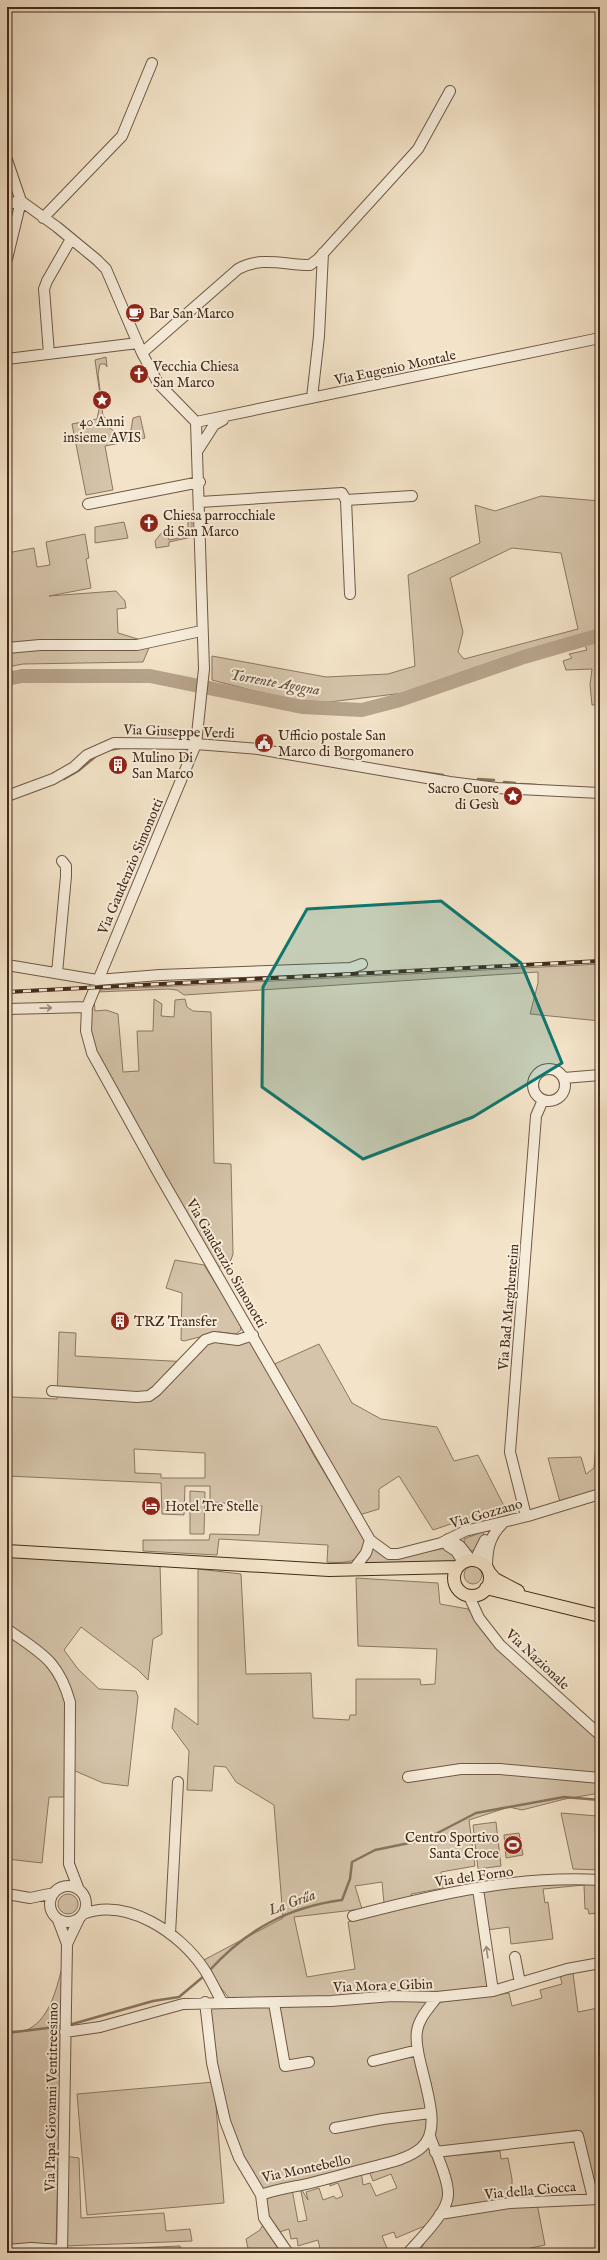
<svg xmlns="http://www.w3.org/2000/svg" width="607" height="2260" font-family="'IM FELL English',serif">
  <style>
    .green { fill: #d5c4aa; stroke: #8c7762; fill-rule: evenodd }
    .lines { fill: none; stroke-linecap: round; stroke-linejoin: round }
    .stream { stroke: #89735e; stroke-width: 2.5 }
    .river { stroke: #b7a48c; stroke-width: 14 }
    .minor-casing { stroke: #6f5845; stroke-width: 12 }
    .major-casing { stroke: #432a19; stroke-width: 14 }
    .minor { stroke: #f7eddb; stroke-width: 10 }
    .major { stroke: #f3e3c8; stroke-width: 12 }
    .rail-casing { stroke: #432a19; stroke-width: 4 }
    .rail { stroke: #f7eddb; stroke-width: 2.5; stroke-dasharray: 8; stroke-linecap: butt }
    .oneway { stroke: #9d8c7a }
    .marked { fill: #0f766e; fill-opacity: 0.2; stroke: #0f766e; stroke-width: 3; stroke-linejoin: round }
    .labels { text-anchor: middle; stroke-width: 4; stroke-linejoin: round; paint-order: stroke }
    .poi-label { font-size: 14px; fill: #432a19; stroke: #f7eddb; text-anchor: start }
    .street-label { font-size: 14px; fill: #432a19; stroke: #f7eddb }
    .water-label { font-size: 15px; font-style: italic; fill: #664f3c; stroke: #f7eddb }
  </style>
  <rect width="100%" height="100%" fill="#f3e3c8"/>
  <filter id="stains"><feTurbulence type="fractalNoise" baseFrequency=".005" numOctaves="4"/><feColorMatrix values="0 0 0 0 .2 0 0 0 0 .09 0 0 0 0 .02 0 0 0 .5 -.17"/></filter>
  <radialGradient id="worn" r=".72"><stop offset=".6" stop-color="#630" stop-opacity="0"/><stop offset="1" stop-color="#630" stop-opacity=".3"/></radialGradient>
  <!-- green -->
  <path class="green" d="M106,357l1,10 -2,-3h-5l-2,10 2,16 7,4 -3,2 1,5 -4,1 -6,-42z
    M99,409h3l1,7 5,4v7l12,8 11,-5 2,-12 7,-2 5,22 -40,8 8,44 -27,5 -14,-71 25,-5z
    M541,496l59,5v204h-8l-2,-20 2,-16 -26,1 -3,-9 9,-3 -3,-4 18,-4 -7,-14 -104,31 -72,26 -75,9 -39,-2 -78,-20v-24l114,21 62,-3 27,-8 -7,-91 72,-32 -5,-38 20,6zM512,548l49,5 17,76 -114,30 -6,-7 5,-20 -13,-54z
    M188,517h4v20l-23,5v4l-13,2 -1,-7 8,-10v3l4,1 2,5 19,-4z
    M124,522l4,16 -33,5v-16z
    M85,534l4,24 -3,1 5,29 -42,8 67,-5 9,10 1,7 -9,1 1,24 33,10 -8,19 -120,2 -16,3v-114l27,-5 3,19 13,-2 -4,-23z
    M600,964v57l-70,-7 8,-31v-11l-354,23 -7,-5 -9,-1 -71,3 1,-2z
    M154,999l8,5 -1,12 13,1 1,-17 10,-1 2,8 6,4 18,1 3,151 17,1 2,90 -2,6 -7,6 -10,2 -128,-237 8,-31 1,11 11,-1 12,4 5,58 16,-1 -2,-40h16z
    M175,1260l29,5 36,58 1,7 -5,4 -17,-2 -35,9 -3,-1 1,-47 -16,-5z
    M59,1332l17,1 -1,23 115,6 19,-20 44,-2 60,114 53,88c-2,22 -23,21 -39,20l1,-17 -109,-6 -2,16 -74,-4v-11h66l1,-6 49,1 3,-29 -52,-4v-16h-25l-1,29 -22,-1 -1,-31 -154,-7v-139h4l1,60 45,2zM134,1449l71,4v25h-44v-4l-26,-1z
    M319,1344l33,59 29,16 56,8 17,34 24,-6 26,51 -71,24 -34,-54 -20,13v20l-23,7 -86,-150z
    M600,1388v101l-40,13 -12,-44 33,-1 5,17 8,-6z
    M190,1491l15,1 -1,42h-14z
    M482,1532l2,2c-2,7 -5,15 -12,17l-7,-3 -1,-9z
    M373,1547l23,10 50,-9 10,10 -2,4 -92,4z
    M7,1554l153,10 2,70 -9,5 -5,41 -10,-10 -57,-43 -17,23 14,19 21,20 37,2 2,6 -10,89 -25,-3 -30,-13 -4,-85 -62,-60z
    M464 1575a9 9 0 1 1 18 0a9 9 0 1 1-18 0Z
    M198,1569l43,5 5,100 65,-1 2,45 36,2 1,-5h6v-36h64l1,6 14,-1 2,-35 -79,-3 -2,-68 82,5 2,21 28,5 17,23 115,105v40l-139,-7 139,9v14l-35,6 -43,11 -13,-3 -40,13 6,46 -34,6 2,16 -32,6 1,4 -28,5 -2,-21 -27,4 7,23 -68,8 13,60 48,-8 -7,-47 44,-15 85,-16 14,103 -257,10 -34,-42 83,-44 -9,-113 -38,-23 -10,-15 -12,-1 -2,25 -25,-1 2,-39 -17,-23 3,-20 23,17z
    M7,1631l43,34 17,33 -3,99h-15l-7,66 -35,-4z
    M561,1813l36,3 3,15v39l-27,-1z
    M496,1822l5,44 -23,3 -5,-44z
    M519,1833l4,22 -17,3 -2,-23z
    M600,1883v17l-4,1 1,12 -8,1 -1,-5h-3l-1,-24 -41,4 2,14 3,-1 5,37 -42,5 -2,-17 -22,3 -7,-40 30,-4z
    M58 1904a10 10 0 1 1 20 0a10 10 0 1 1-20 0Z
    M63,1964l-7,283 -49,2v-218c6,0 17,1 22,-2 22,-12 28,-43 34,-65z
    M573,1973l5,39 20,-4 -2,-10 4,-2v202l-7,-1 -16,-67 -141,24 -5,-71 -9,-20 -5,-22 12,-29 12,-10 68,-9 3,13 30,-8 -2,-8 22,-6 -2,-9z
    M369,2000l69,1 -17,18 -4,32 12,65 -1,20 -23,19 -144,37 -30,-60 -25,-125 66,-3 12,66 30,-6 -1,-7 -26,4 -10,-55z
    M214,2082l10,121 -137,12 -10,-121z
    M430,2138l17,57 -20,30 -31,13 -2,-6 -12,4 7,17h-68l-3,-13 -20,6 -1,-8 -6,1 -2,-10 -13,4 -7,-10 -7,-29 30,-5 6,33 9,-2 -7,-33 8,13 -2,-8 13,-4 4,12 11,-4 2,3 7,-3 -5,-13 -8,3 -1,-7 32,-8 2,14 7,-2 6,13 21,-8 -6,-14 -18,7 -4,-10 19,-6z
    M500,2151l1,8 7,-1 4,21v20l25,4 8,42 -38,8h-88l30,-57 -12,-39z
    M64,2156l15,2 2,60 83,-5 2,18 24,-2 2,12 -127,5z
    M264,2223l20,30h-35l-3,-14 14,-9z
    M180,2246l2,7h-115v-2z"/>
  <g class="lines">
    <!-- stream -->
    <path class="stream" d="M109,750l11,-2
      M408,770l35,5
      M64,779l14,-8 17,-14
      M478,779l16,1
      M504,782l11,1
      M521,784l15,1
      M36,790l16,-6
      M209,1971c37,-41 79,-64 133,-71l8,-21 2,-17 23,-12 49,-10 52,-27 88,-16 36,3
      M69,2025l84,-24 26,-4 25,-21
      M7,2033l57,-7"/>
    <!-- river -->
    <path class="river" d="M7,679l15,-3h128l152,31 60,3 38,-10 124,-43 76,-22"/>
    <!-- minor casing -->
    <g class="minor-casing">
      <path id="minor" d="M7,160l14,41 36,26 40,33 9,9 36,84 16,30 38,39 8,247 -8,75 -109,263 -1,24 6,22 68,123 210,364 19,14h9l43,-11 24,-12 63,-15 72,-22
        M7,204l14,-3
        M43,218l79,-82 30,-73
        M7,259l14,-58
        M142,353l96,-84c23,-13 47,-4 72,-4l8,-6 100,-110 32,-58
        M49,354l-5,-65 3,-8 24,-42
        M7,359l131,-16
        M312,398l7,-62 4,-83
        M196,422l404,-84
        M198,450l16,-25 9,-5
        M346,500l66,-4
        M200,502l142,-9 4,7 4,94
        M88,504l112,-22
        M7,648l33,-3h97l64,-14
        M7,796l46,-17 21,-12 13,-12 27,-12 82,1 62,5 192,33 47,6 103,5
        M7,965l90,15 63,-5 191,-7 11,-4
        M57,973l9,-97v-10l-4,-5
        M7,1009l80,-2
        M533 1085a16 16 0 1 1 32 0a16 16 0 1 1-32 0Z
        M564,1078l36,-3
        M52,1391l85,6 12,-1 7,-5 49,-51 9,-3 24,3 15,-5
        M526,1516l-16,-64 26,-336 7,-16
        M448,1539l12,7 11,14
        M448,1546l8,5 7,11
        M475,1560l10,-20
        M487,1568c0,-19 2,-31 16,-45
        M353,1570l13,-17 4,-13
        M469,1596l10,22 21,27 100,90
        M7,1629c33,24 51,30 63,73l-1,162 10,26
        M408,1777l53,-8h39l100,9
        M50 1904a18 18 0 1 1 36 0a18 18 0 1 1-36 0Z
        M478,1889l15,102
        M7,1894l23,4 24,-5
        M83,1914c44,-17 97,19 121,55 7,11 12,22 18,33
        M353,1916c80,-21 164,-41 247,-36
        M58,1920l9,24 -5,309
        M170,1934l8,-152
        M67,1944l12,-25
        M515,1957l5,26
        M205,2002l7,61 13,58 14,37 22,37 3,23 24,35
        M274,2003l11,63 24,-4
        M65,2032l35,-5 83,-23 148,-3 61,-5 45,1 56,-6 74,-22 33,-6
        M373,2061l45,-11
        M335,2128l48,-9 47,-6
        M435,2152l143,-16 15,62
        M261,2195c16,-6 33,-8 50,-12 20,-5 41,-11 61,-16 16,-4 36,-8 49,-19 28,-23 -9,-87 -4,-117 2,-13 12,-23 20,-34
        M440,2214l70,-11 90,-4
        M7,2250l24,-2 31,2
        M408,2253c11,-13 40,-41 40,-58 1,-16 -13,-43 -18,-59"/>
    </g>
    <!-- major casing -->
    <g class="major-casing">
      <path id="major" d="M7,1551l322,19 128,-3
        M454 1578a18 18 0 1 1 36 0a18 18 0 1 1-36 0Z
        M489,1572l6,7 23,12
        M486,1588l114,28"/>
    </g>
    <!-- minor -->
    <use href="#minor" class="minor"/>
    <!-- major -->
    <use href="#major" class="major"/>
    <!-- rail casing -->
    <g class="rail-casing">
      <path id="rail" d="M7,992l593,-31"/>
    </g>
    <!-- rail -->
    <use href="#rail" class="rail"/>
  </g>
  <!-- one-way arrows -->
  <defs><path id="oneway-shaft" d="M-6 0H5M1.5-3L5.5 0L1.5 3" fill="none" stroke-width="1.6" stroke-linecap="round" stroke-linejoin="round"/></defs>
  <g class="oneway">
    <use href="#oneway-shaft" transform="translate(46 1008) rotate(-1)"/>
    <use href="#oneway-shaft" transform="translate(487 1952) rotate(-98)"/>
  </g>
  <!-- marked area -->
  <path class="marked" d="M441,901l80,62 41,100 -89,54 -110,42 -101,-72 1,-100 44,-78z"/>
  <!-- icons -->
  <defs>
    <g id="cafe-disc" transform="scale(1)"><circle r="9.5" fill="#8f2418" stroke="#f7eddb"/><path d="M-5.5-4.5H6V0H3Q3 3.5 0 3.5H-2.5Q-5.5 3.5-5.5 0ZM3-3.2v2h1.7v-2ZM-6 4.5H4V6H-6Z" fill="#fff"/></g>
    <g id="church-disc" transform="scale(1)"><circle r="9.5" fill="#8f2418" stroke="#f7eddb"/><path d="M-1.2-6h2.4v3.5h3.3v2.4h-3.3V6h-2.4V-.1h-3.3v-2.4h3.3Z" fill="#fff"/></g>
    <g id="sight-disc" transform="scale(1)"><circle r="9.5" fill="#8f2418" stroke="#f7eddb"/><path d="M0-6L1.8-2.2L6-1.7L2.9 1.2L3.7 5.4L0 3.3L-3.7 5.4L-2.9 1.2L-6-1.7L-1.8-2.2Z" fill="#fff"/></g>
    <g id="civic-disc" transform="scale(1)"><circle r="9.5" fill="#8f2418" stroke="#f7eddb"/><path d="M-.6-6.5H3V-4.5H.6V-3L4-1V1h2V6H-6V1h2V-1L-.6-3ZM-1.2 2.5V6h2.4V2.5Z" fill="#fff"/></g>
    <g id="building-disc" transform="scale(1)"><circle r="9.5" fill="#8f2418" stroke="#f7eddb"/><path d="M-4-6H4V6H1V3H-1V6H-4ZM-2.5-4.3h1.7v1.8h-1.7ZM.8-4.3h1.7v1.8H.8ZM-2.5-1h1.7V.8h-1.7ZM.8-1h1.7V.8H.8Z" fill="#fff"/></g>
    <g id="hotel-disc" transform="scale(1)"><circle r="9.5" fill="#8f2418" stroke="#f7eddb"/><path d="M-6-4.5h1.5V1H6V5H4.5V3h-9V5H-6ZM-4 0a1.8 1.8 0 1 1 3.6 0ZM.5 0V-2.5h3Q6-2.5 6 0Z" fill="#fff"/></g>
    <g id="stadium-disc" transform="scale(1)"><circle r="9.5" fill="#8f2418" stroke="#f7eddb"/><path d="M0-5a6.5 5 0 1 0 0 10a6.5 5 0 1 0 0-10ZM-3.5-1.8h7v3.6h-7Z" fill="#fff"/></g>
  </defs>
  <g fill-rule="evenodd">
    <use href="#cafe-disc" x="135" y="313"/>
    <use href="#church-disc" x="139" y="374"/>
    <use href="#sight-disc" x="102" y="400"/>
    <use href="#church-disc" x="149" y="523"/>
    <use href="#civic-disc" x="264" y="743"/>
    <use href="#building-disc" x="118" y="765"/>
    <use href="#sight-disc" x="513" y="796"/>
    <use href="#building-disc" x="120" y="1321"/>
    <use href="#hotel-disc" x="151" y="1506"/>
    <use href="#stadium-disc" x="513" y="1845"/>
  </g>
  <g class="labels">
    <!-- poi labels -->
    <g class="poi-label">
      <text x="149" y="318">Bar San Marco</text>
      <text x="153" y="371">Vecchia Chiesa<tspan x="153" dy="16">San Marco</tspan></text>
      <text x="102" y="426" text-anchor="middle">40 Anni<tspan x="102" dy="16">insieme AVIS</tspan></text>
      <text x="163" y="520">Chiesa parrocchiale<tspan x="163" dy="16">di San Marco</tspan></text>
      <text x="278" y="740">Ufficio postale San<tspan x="278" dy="16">Marco di Borgomanero</tspan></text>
      <text x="132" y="762">Mulino Di<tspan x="132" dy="16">San Marco</tspan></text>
      <text x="499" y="793" text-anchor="end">Sacro Cuore<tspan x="499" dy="16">di Gesù</tspan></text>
      <text x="134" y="1326">TRZ Transfer</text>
      <text x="165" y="1511">Hotel Tre Stelle</text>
      <text x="499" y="1842" text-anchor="end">Centro Sportivo<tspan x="499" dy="16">Santa Croce</tspan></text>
    </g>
    <!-- street labels -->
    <g class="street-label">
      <text transform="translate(395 367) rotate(-12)" y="5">Via Eugenio Montale</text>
      <text transform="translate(179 731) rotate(2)" y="5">Via Giuseppe Verdi</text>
      <text transform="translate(130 866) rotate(-67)" y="5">Via Gaudenzio Simonotti</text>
      <text transform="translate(227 1263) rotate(60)" y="5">Via Gaudenzio Simonotti</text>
      <text transform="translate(508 1307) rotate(-85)" y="5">Via Bad Marghenteim</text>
      <text transform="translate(486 1513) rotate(-16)" y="5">Via Gozzano</text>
      <text transform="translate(538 1659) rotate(43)" y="5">Via Nazionale</text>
      <text transform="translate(474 1876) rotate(-8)" y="5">Via del Forno</text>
      <text transform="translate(383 1985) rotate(-2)" y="5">Via Mora e Gibin</text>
      <text transform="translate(51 2097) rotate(-89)" y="5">Via Papa Giovanni Ventitreesimo</text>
      <text transform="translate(306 2168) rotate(-12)" y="5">Via Montebello</text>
      <text transform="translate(530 2190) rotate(-5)" y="5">Via della Ciocca</text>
    </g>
    <!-- water labels -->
    <g class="water-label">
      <text transform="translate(275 682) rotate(10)" y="5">Torrente Agogna</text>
      <text transform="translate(292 1902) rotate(-20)" y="5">La Grűa</text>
    </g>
  </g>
  <!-- margin -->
  <rect width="607" height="2260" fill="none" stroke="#f3e3c8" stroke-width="24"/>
  <rect x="8" y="8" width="591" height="2244" fill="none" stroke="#432a19" stroke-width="2"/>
  <rect x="12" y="12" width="583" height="2236" fill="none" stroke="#432a19"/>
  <rect width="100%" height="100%" filter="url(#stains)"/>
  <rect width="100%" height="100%" fill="url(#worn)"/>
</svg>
